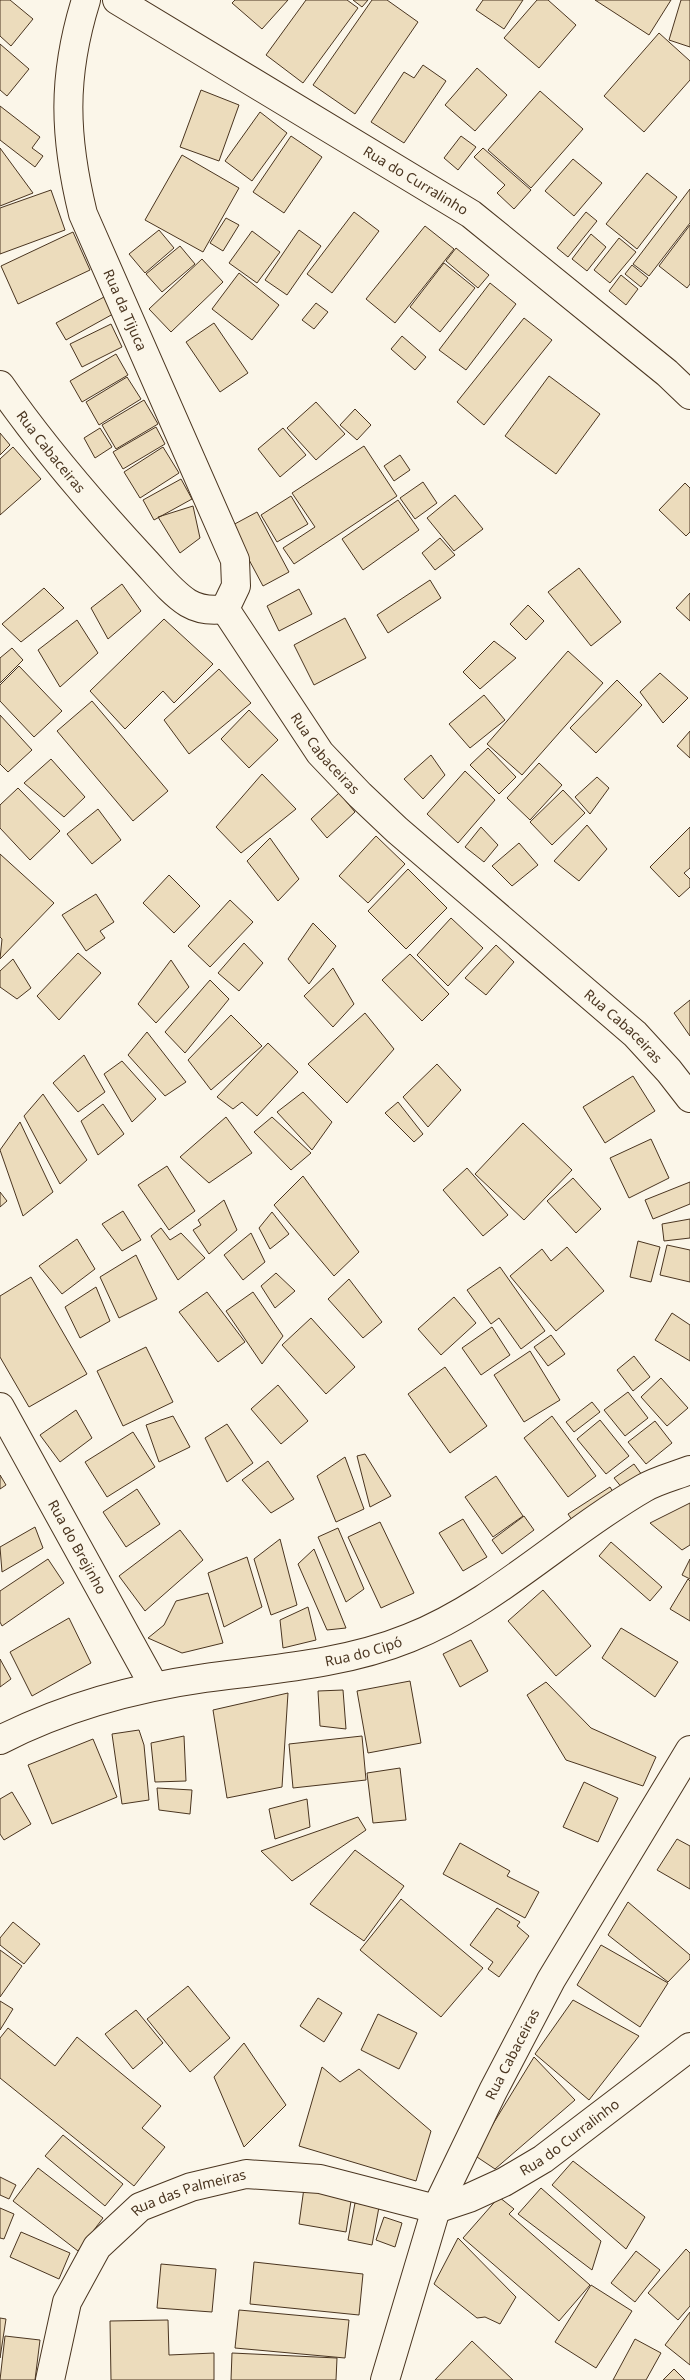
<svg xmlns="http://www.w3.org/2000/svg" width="690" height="2380" font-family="'Noto Sans',sans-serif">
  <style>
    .building { fill: #ecdcbc; stroke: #4a3520 }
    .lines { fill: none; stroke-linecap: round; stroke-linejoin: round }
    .street-casing { stroke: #4a3520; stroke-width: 30 }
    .secondary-casing { stroke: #4a3520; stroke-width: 30 }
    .street { stroke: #fbf6e9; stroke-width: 28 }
    .secondary { stroke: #fbf6e9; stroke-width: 28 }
    .labels { text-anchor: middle; stroke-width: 4; stroke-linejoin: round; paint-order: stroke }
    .street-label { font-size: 14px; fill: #4a3520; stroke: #fbf6e9 }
  </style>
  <rect width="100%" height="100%" fill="#fbf6e9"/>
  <!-- building -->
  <path class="building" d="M0,0h10l23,19 -22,27 -11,-10z
    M235,0h53l-26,29 -30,-26z
    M306,0h41l11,8 -55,75 -37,-28z
    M353,0h15l-6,7z
    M372,0h15l31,22 -63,92 -42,-29z
    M483,0h40l-19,29 -28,-19z
    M537,0h11l28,25 -37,43 -35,-30z
    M595,0h76l-22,35z
    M681,0h9v47l-21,-7z
    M659,33l31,28v19l-46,52 -40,-36z
    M0,44l29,25 -22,27 -7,-6z
    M423,65l23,16 -42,62 -33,-21 33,-50 10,6z
    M477,68l30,27 -32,36 -30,-26z
    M201,90l38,15 -20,56 -39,-14z
    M540,91l43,38 -52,59 -43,-38z
    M0,106l40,31 -8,11 11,8 -8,11 -35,-27z
    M260,112l27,21 -35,48 -27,-20z
    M291,136l31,21 -38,56 -31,-21z
    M461,136l15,11 -18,23 -14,-12z
    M0,148l33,45 -33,13z
    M483,148l48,42 -17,19 -17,-16 8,-8 -31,-28z
    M182,155l57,33 -36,64 -58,-32z
    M573,159l29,24 -28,33 -29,-25z
    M647,173l30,24 -40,52 -31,-25z
    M690,189v34l-41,53 -16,-12z
    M51,190l14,40 -65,24v-46z
    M354,212l25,19 -47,62 -25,-19z
    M586,212l11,9 -29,36 -11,-9z
    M226,218l13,7 -16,26 -13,-8z
    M690,225v59l-3,4 -28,-22z
    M425,226l29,23 -59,74 -29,-24z
    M159,230l15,18 -29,25 -16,-19z
    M299,230l22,16 -34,49 -22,-15z
    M252,231l28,21 -23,31 -28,-20z
    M73,232l17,38 -72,34 -17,-38z
    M591,234l15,13 -19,24 -15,-12z
    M619,238l17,14 -26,31 -16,-13z
    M180,246l15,18 -33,28 -16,-18z
    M456,248l33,27 -11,13 -32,-27z
    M202,259l21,23 -52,50 -22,-23z
    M444,263l31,25 -35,44 -30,-25z
    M632,265l16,13 -7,9 -16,-13z
    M239,273l40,32 -27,35 -40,-31z
    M621,275l17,14 -12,16 -17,-14z
    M490,283l26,21 -50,66 -27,-20z
    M104,297l9,17 -47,26 -10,-17z
    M316,303l12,9 -14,17 -12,-9z
    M524,318l28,22 -68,85 -27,-23z
    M214,323l34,50 -28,19 -34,-50z
    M111,324l11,23 -40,20 -12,-23z
    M402,336l24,21 -11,13 -24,-21z
    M116,354l12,21 -46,27 -12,-21z
    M549,376l51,38 -44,60 -51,-38z
    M127,377l14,22 -42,26 -13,-23z
    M144,400l14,24 -42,25 -14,-24z
    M316,402l29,32 -29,26 -29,-32z
    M355,409l16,16 -14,15 -17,-15z
    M156,427l9,17 -42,25 -10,-17z
    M100,428l12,19 -17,11 -11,-20z
    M283,428l23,27 -26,22 -22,-28z
    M0,433l10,12 -10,10z
    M364,446l33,50 -103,68 -11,-16 32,-21 -23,-34z
    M13,447l28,32 -41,36v-56z
    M163,447l16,26 -39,25 -16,-26z
    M400,455l10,15 -16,11 -10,-15z
    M181,479l11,20 -38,21 -11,-20z
    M423,482l14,21 -22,16 -15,-21z
    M685,483l5,5v44l-4,4 -27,-26z
    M455,495l28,34 -29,22 -27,-33z
    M291,496l17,28 -31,18 -16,-27z
    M398,500l21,30 -56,40 -21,-31z
    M193,506l7,32 -20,15 -22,-36z
    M257,512l32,60 -26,14 -32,-60z
    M440,538l15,17 -20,15 -13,-17z
    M579,568l42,54 -30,24 -43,-54z
    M430,580l11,18 -53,35 -11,-18z
    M122,584l19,27 -33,28 -17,-31z
    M44,588l20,20 -43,34 -19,-18z
    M299,589l13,25 -33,17 -12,-25z
    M690,593v28l-14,-13z
    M528,605l16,16 -18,19 -16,-16z
    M345,618l21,40 -52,27 -20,-40z
    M164,619l49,45 -39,39 -11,-12 -38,38 -35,-38z
    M77,620l21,33 -38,34 -22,-37z
    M494,641l22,17 -36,31 -17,-17z
    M12,648l11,12 -23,23v-25z
    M568,651l35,32 -81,92 -35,-31z
    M19,666l43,45 -28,26 -34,-36v-16z
    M219,669l32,34 -62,51 -25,-34z
    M660,673l28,25 -25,25 -23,-31z
    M617,680l25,25 -46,48 -26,-25z
    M484,695l21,25 -35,28 -21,-24z
    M92,701l76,90 -35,30 -76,-90z
    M249,710l29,30 -29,28 -28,-29z
    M0,715l32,35 -24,22 -8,-8z
    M690,731v27l-13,-12z
    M488,748l28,29 -17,17 -29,-29z
    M431,755l14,20 -22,24 -19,-20z
    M51,759l34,38 -21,20 -40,-34z
    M539,763l23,22 -32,35 -23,-22z
    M465,771l30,29 -37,43 -31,-29z
    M262,774l34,35 -55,44 -25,-26z
    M597,777l12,11 -19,26 -15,-17z
    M18,788l42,43 -30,29 -30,-32v-23z
    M563,790l22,23 -33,32 -22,-23z
    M339,793l16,19 -28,26 -16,-19z
    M98,809l23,31 -29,24 -25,-30z
    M587,825l20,24 -28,32 -25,-20z
    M481,827l17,18 -14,17 -19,-15z
    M690,827v41l-6,5 6,6v8l-11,10 -29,-30z
    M376,836l29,28 -37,39 -29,-27z
    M270,838l29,41 -21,22 -31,-40z
    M519,843l19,22 -26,21 -20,-20z
    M0,854l54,49 -54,56 2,-20 -2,-2z
    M408,869l39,39 -41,41 -38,-38z
    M169,875l31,31 -26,27 -31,-30z
    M96,894l18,28 -14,9 5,7 -19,13 -24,-36z
    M230,900l23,22 -43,45 -22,-21z
    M451,918l32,30 -35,38 -31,-31z
    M313,923l23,23 -27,38 -21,-25z
    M244,943l19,20 -24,28 -21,-18z
    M496,945l18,17 -28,33 -21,-17z
    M78,953l23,20 -42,47 -22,-24z
    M410,954l39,40 -27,27 -40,-41z
    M13,959l18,29 -14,11 -17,-12v-16z
    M171,960l18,27 -33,36 -18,-19z
    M333,968l21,36 -21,23 -29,-31z
    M210,980l19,19 -44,54 -20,-21z
    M690,1000v36l-16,-23z
    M365,1013l29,36 -47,54 -39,-39z
    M231,1015l31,31 -51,44 -23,-30z
    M147,1032l39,50 -21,14 -37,-41z
    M268,1043l30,29 -41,44 -15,-14 -9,7 -16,-12z
    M84,1055l21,37 -27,20 -25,-29z
    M122,1061l34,38 -24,23 -28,-48z
    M437,1064l24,26 -33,37 -25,-30z
    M633,1076l22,35 -50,32 -22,-36z
    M303,1092l29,30 -20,28 -35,-38z
    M43,1094l44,66 -27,24 -36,-68z
    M398,1102l25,32 -9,8 -29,-29z
    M103,1104l21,30 -26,21 -17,-34z
    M226,1117l26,36 -43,30 -29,-26z
    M272,1117l39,36 -20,17 -37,-38z
    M20,1122l33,70 -30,24 -23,-66z
    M523,1123l49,47 -48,50 -49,-46z
    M651,1139l18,39 -40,20 -19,-40z
    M167,1166l28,45 -26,19 -31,-45z
    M467,1168l41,47 -25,21 -40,-46z
    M303,1176l56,76 -25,24 -60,-71z
    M573,1178l28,31 -25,24 -29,-32z
    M690,1182v22l-37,15 -8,-19z
    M0,1192l7,9 -7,6z
    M224,1200l13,30 -28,24 -16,-24 8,-5 -3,-5z
    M123,1211l18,29 -19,11 -20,-27z
    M272,1212l17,22 -19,15 -11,-21z
    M690,1219v19l-26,3 -2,-17z
    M161,1228l9,12 11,-7 24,25 -27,22 -27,-44z
    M251,1233l14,29 -22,18 -19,-25z
    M77,1239l18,30 -33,25 -23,-28z
    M638,1241l22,6 -9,35 -21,-5z
    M667,1245l23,5v32l-30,-7z
    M567,1247l37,44 -48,40 -46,-55 32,-27 9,12z
    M136,1255l21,44 -38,19 -19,-41z
    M500,1267l45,64 -24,18 -22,-31 -8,6 -24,-34z
    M276,1273l19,18 -20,17 -14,-22z
    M31,1277l56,97 -58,33 -29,-50v-61z
    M349,1279l33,43 -19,16 -35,-39z
    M96,1287l14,34 -30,17 -15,-31z
    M207,1292l38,50 -27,20 -39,-50z
    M253,1292l30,44 -21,28 -36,-53z
    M454,1297l22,26 -35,32 -23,-26z
    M672,1313l18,12v36l-35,-21z
    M311,1318l44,49 -29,27 -44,-49z
    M492,1327l18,28 -29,20 -19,-27z
    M551,1335l14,19 -17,12 -14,-19z
    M146,1347l27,55 -50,24 -26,-55z
    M530,1351l30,49 -36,22 -30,-47z
    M634,1356l16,21 -17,14 -16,-21z
    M445,1367l42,59 -37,27 -42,-59z
    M661,1378l27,30 -21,18 -26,-29z
    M278,1385l30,36 -27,23 -30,-35z
    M628,1392l20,26 -23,18 -21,-26z
    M592,1402l8,10 -26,20 -8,-10z
    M76,1410l16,28 -32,24 -20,-27z
    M173,1416l17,31 -31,15 -13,-37z
    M552,1416l44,60 -28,21 -44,-59z
    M600,1420l29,36 -23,18 -29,-35z
    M655,1421l17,22 -26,21 -18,-22z
    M227,1424l26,39 -26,19 -22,-44z
    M133,1432l22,35 -48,30 -22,-35z
    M365,1454l26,42 -21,11 -13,-51z
    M345,1457l19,52 -28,13 -19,-46z
    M268,1461l26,38 -23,14 -29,-33z
    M634,1464l8,11 -19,14 -9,-11z
    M0,1475l6,10 -6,4z
    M496,1476l27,40 -30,21 -28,-40z
    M610,1487l8,13 -42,26 -8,-12z
    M137,1489l23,35 -34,23 -23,-35z
    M690,1503v42l-8,5 -32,-27z
    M524,1516l10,14 -32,24 -10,-14z
    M463,1519l24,38 -24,14 -24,-38z
    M380,1522l34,71 -33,15 -33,-71z
    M35,1527l8,21 -41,24 -2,-25z
    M338,1528l26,61 -18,13 -28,-65z
    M180,1530l23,30 -58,51 -26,-35z
    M280,1539l17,66 -26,10 -17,-56z
    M611,1542l51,45 -12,14 -51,-45z
    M314,1549l32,79 -19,2 -29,-66z
    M247,1557l15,50 -38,20 -16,-54z
    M48,1559l16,24 -62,43 -2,-4v-31z
    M690,1559v20l-8,-4z
    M688,1579l2,2v40l-20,-12z
    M543,1590l48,56 -35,30 -48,-55z
    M208,1593l15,50 -41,10 -34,-15 16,-13 12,-24z
    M308,1607l8,33 -33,8 -3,-28z
    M69,1618l22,45 -59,33 -22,-44z
    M621,1628l57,34 -23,35 -53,-39z
    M471,1640l17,31 -28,16 -17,-33z
    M0,1659l11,20 -11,8z
    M410,1681l11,62 -53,10 -11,-62z
    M546,1682l45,46 65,29 -13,29 -77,-26 -39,-65z
    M343,1690l3,39 -26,-3 -2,-35z
    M288,1693l-6,94 -55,11 -14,-88z
    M139,1730l5,15 5,55 -27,4 -10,-70z
    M184,1736l2,45 -31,1 -4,-39z
    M362,1736l4,44 -73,8 -4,-44z
    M93,1739l24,58 -65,27 -24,-59z
    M400,1768l6,52 -33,3 -6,-50z
    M584,1782l34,16 -20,44 -35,-15z
    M157,1788l35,2 -2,24 -31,-4z
    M12,1792l19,32 -27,16 -4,-6v-35z
    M307,1799l3,28 -35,12 -6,-30z
    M358,1817l8,13 -74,51 -31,-30z
    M677,1839l13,7v43l-33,-19z
    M460,1843l50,28 -3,5 32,16 -14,26 -82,-44z
    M355,1850l49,36 -40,55 -54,-37z
    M401,1899l82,69 -42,49 -81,-67z
    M628,1902l62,53v4l-22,23 -60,-47z
    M497,1908l23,14 -3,4 12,10 -30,41 -11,-8 5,-7 -23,-17z
    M13,1922l27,22 -16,20 -24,-19v-7z
    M601,1945l67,38 -28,44 -63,-42z
    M0,1950l22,16 -22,31z
    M188,1986l42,52 -40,34 -43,-53z
    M318,1998l24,15 -18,29 -24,-16z
    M573,2000l66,36 -50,64 -54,-46z
    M0,2001l13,8 -13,21z
    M136,2010l27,33 -30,26 -28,-35z
    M378,2014l39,19 -18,36 -38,-19z
    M8,2028l47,38 22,-29 84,69 -19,22 23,19 -31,39 -134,-108v-40z
    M244,2043l42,62 -42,42 -30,-70z
    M534,2057l41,43 -80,69 -21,-14z
    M322,2067l18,15 19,-13 72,62 -15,50 -117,-35z
    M63,2135l60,49 -18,22 -60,-50z
    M573,2161l72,56 -19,32 -74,-64z
    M38,2168l65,50 -25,33 -65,-50z
    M0,2177l16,8 -7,14 -9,-4z
    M304,2188l48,7 -6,37 -47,-8z
    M541,2188l60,53 -9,29 -74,-56z
    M499,2197l15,12 -5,5 81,71 -31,36 -96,-83z
    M355,2203l24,4 -7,38 -24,-5z
    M0,2208l14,6 -10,25 -4,-1z
    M384,2217l18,6 -7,24 -19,-7z
    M21,2232l49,21 -11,26 -49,-22z
    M458,2238l58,59 -16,27 -15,-7 -8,1 -43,-34z
    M686,2249l4,4v53l-12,14 -30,-27z
    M636,2251l24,19 -25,32 -24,-19z
    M254,2262l109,12 -4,41 -109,-11z
    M161,2264l55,5 -4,43 -55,-4z
    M591,2285l41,26 -36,57 -41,-26z
    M239,2310l110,10 -4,38 -110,-10z
    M690,2312v53l-25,-20z
    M0,2318l6,1 -6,39z
    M168,2320l1,35 45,-2v27h-103l-1,-59z
    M5,2336l35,4 -5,40h-35z
    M635,2339l26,14 -15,27h-33z
    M472,2341l41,39h-78z
    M232,2353l105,5 -1,22h-105z
    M674,2369l11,11h-22z"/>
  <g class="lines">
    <!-- street casing -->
    <g class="street-casing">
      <g id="street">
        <path id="s1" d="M117,0l354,214 196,159 23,22"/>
        <path id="s2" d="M0,1407l154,279"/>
        <path id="s3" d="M0,1740c65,-33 134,-52 205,-62 68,-9 140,-14 204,-40 86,-34 155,-104 235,-150 14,-8 31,-12 46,-18"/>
        <path id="s4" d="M50,2380l17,-78 30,-55 43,-40 51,-20 55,-13 74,5 116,30 33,-11 35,-16 39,-23 147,-112"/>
      </g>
    </g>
    <!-- secondary casing -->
    <g class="secondary-casing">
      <g id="secondary">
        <path id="s5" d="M86,0c-24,77 -22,136 -3,214l152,346 1,26 -11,23"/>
        <path id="s6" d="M0,385c43,62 94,121 145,176 13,14 27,32 43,42 12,7 24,8 37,6"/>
        <path id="s7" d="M225,609l95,144 40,42 37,35 238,204 34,37 21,27"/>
        <path id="s8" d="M385,2380l51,-171 57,-118 58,-111 139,-230"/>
      </g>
    </g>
    <!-- street -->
    <use href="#street" class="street"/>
    <!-- secondary -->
    <use href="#secondary" class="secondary"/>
  </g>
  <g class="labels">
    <!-- street labels -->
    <g class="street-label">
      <text dy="5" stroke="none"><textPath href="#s1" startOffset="349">Rua do Curralinho</textPath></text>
      <text dy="5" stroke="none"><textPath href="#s5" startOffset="322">Rua da Tijuca</textPath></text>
      <text dy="5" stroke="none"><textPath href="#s6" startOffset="84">Rua Cabaceiras</textPath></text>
      <text dy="5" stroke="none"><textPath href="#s7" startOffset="176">Rua Cabaceiras</textPath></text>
      <text dy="5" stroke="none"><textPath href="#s7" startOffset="581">Rua Cabaceiras</textPath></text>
      <text dy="5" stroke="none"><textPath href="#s2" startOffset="160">Rua do Brejinho</textPath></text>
      <text dy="5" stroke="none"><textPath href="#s3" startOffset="376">Rua do Cipó</textPath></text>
      <text dy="5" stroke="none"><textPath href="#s8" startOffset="351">Rua Cabaceiras</textPath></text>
      <text dy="5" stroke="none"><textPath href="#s4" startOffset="659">Rua do Curralinho</textPath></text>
      <text dy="5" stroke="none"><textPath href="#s4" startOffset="252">Rua das Palmeiras</textPath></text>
    </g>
  </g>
</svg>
